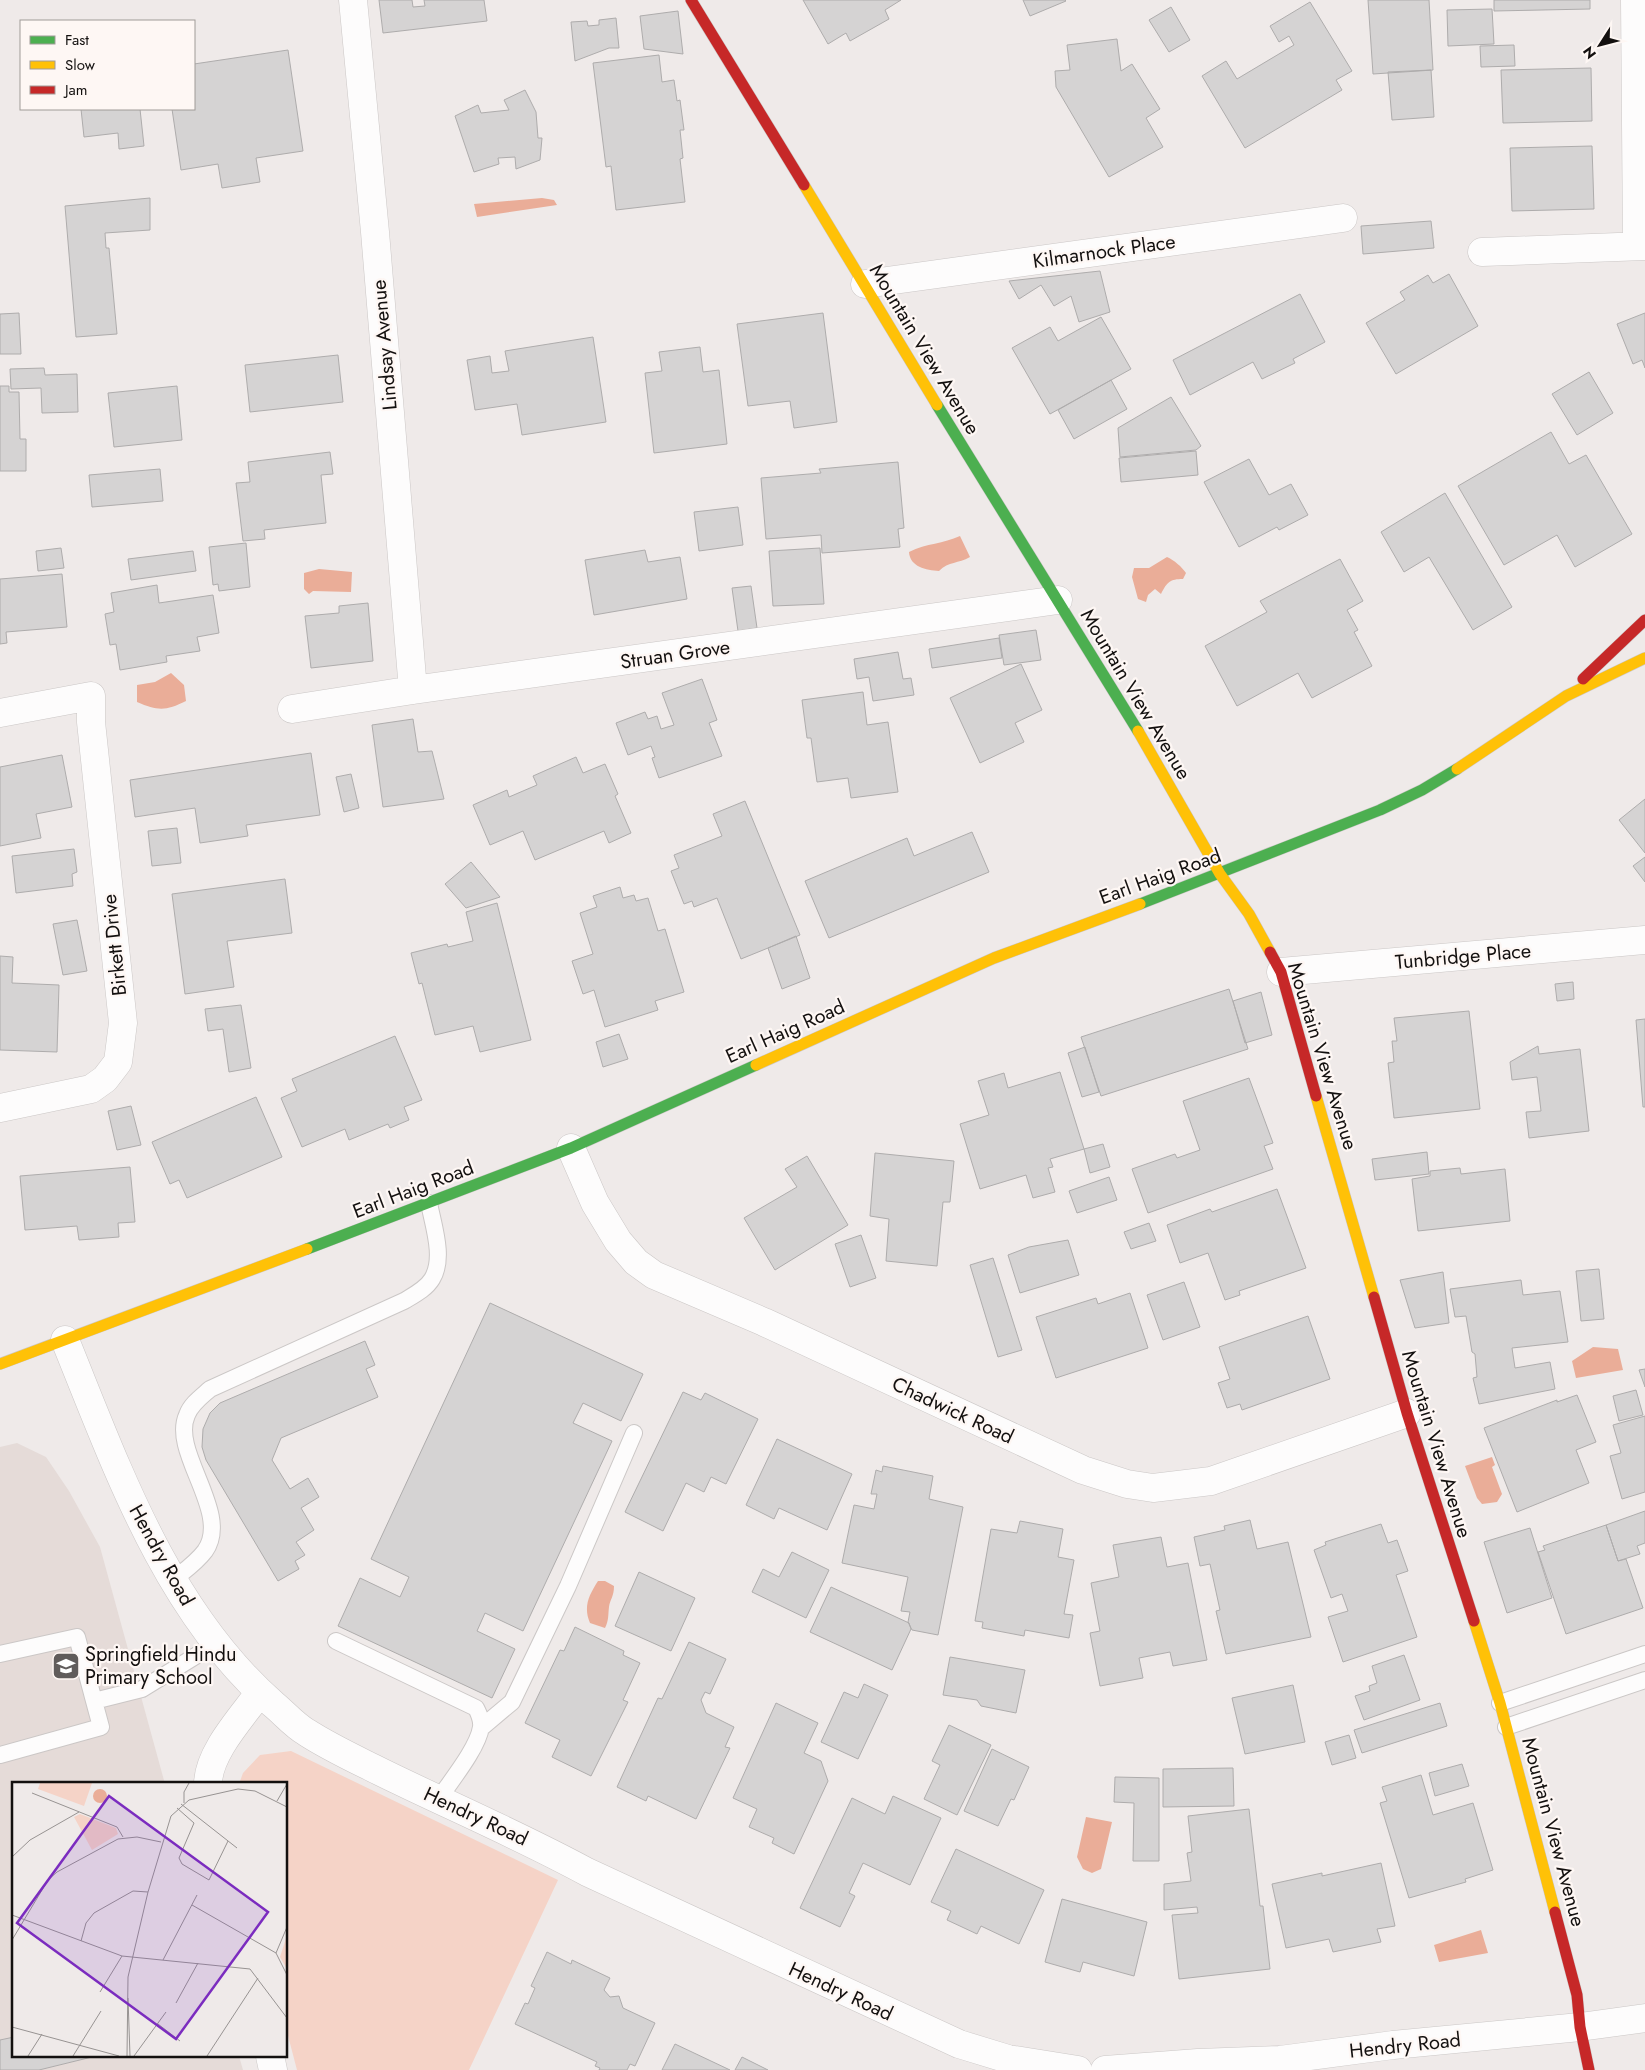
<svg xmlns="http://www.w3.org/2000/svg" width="1645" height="2070" font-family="Jost,sans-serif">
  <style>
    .built { fill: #e5dbd8 }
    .green { fill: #f5d3c7 }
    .water { fill: #eaad98 }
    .building { fill: #d5d3d3; stroke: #aeacac }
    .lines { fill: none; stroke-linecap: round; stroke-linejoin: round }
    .lane-casing { stroke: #cbc7c6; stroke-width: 18 }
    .street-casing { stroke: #cbc7c6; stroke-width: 29 }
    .fast-casing { stroke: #cbc7c6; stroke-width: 12 }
    .slow-casing { stroke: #cbc7c6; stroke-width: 12 }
    .jam-casing { stroke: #cbc7c6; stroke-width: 12 }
    .lane { stroke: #fdfcfc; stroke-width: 16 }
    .street { stroke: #fdfcfc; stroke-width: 28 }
    .fast { stroke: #4caf50; stroke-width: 11 }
    .slow { stroke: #ffc107; stroke-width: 11 }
    .jam { stroke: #c62828; stroke-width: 11 }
    .labels { text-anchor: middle; stroke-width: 4.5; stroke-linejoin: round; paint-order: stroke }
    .street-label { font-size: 20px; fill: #13100f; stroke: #fef7f4 }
    .poi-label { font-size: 20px; fill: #13100f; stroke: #fef7f4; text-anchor: start }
    .inset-road { fill: none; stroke: #979392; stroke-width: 1 }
    .view { fill: #7b2cbf; fill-opacity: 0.15; stroke: #7b2cbf; stroke-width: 2.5 }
    .inset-edge { fill: none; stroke: #13100f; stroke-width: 2.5 }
  </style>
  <rect width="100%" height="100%" fill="#efeae9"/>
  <!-- built -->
  <path class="built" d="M17,1443l29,14 23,34 31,56 65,237h-151v272h225l4,14h-243v-623z"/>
  <!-- green -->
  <path class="green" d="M291,1751l267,129 -89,190h-172l-11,-42v-244h-47l4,-11 17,-18z"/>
  <!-- water -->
  <path class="water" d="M542,198l12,2 3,5 -80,12 -3,-13z
    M960,536l10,21c-12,7 -21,4 -31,14 -13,-1 -29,-4 -30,-19 18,-9 34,-8 51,-16z
    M1167,557c7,3 15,10 19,16l-3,6c-13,0 -16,3 -22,15l-6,-5 -7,6 -2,7 -8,-3 -6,-22 2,-9h15z
    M319,569l33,3 -1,20 -38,-1 -4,3 -5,-5v-16z
    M171,673l13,12 2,16c-20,10 -28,10 -49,1v-17l18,-3z
    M1593,1347l25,2 5,21 -47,8 -4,-17z
    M1492,1457l3,8 -3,2 10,27 -5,8 -15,2 -5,-6 -12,-32z
    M598,1581h7l9,5c0,11 -4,13 -5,21 -1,8 0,13 -4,21l-15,-5c-7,-16 -1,-28 8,-42z
    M1086,1817l26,5 -11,47 -9,4 -9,-4 -6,-12z
    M1481,1930l7,23 -49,9 -5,-17z"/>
  <!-- building -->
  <path class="building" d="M379,0h33l1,7 12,-1 -1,-6h60l3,21 -104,12z
    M803,0h98l-16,10 4,9 -39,22 -4,-8 -18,11z
    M1023,0h42l1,1 -36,15z
    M1368,0h61l4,70 -60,4z
    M1494,0h96v9l-96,2z
    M1310,2l42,69 -16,9 6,10 -97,58 -43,-72 24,-15 11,18 57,-34 -5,-9 -10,6 -9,-16z
    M1171,7l19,33 -21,12 -20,-32z
    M1492,9l2,35 -46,2 -1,-36z
    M678,11l5,43 -39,-5 -4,-33z
    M616,18l3,30h-10l-34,13 -4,-39 16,-1 1,5 11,-1v-5z
    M1117,39l4,32 11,-7 28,45 -14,9 17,29 -54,30 -53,-90 -1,-16 15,-1 -3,-25z
    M1514,45l1,21 -34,1 -1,-21z
    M288,50l15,101 -47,7 4,24 -38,6 -4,-24 -37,6 -9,-61h22v-45z
    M659,55l3,27 12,-2 3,21 3,-1 4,30h-4l3,28 -3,1 5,43 -69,8 -5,-44 -5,1 -13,-104z
    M1591,68l1,53 -89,2 -2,-53z
    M1431,70l3,47 -42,3 -4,-48z
    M525,90l11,22 2,26h4l-2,22 -24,9 -1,-12 -17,1 1,6 -25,8 -19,-56 23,-11 3,8 28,-3 -5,-10z
    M81,109h59l4,37 -25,3 -1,-16 -34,4z
    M1592,146l2,63 -82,2 -2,-63z
    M150,198v32l-45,3 1,15h3l8,86 -41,3 -11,-131z
    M1431,221l3,27 -71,6 -2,-28z
    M1100,271l10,41 -31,10 -8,-26 -17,10 -13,-21 -22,14 -10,-18z
    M1449,274l29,52 -82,48 -30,-51 39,-23 -5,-8 28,-17 5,8z
    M1300,294l25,48 -32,17 2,4 -33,16 -9,-17 -63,33 -17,-35z
    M19,313l2,41h-21v-40z
    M823,313l14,109 -43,6 -4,-27 -42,5 -11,-82z
    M1645,313v55l-3,-8 -9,4 -16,-40z
    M1101,317l30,52 -81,45 -38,-66 38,-21 8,14z
    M593,337l13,85 -84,13 -5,-31 -42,6 -8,-50 23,-4 2,17 17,-2 -4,-20z
    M700,347l3,25 16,-2 8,74 -73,9 -9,-80 17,-2 -3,-19z
    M338,355l5,47 -93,10 -5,-47z
    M44,368l1,7 32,-1 1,38 -36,1 -1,-25 -30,1 -1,-20z
    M1589,372l24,41 -36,22 -25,-41z
    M1111,380l16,29 -53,30 -16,-29z
    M0,386h9v6h10l1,47h6v32h-26z
    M177,386l5,54 -68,7 -6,-54z
    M1171,397l30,49 -5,4 -76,7 -2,-29z
    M1551,432l18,32 17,-9 46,79 -57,33 -18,-32 -53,30 -46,-79z
    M1196,451l2,24 -77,7 -2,-24z
    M330,452l3,22 -12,1 5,48 -62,7 1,9 -22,2 -7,-58 14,-1 -2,-20z
    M1249,459l20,36 22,-11 17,31 -29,15 -2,-3 -38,20 -35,-65z
    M898,462l6,66 -6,1 2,18 -78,6 -1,-18 -55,4 -5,-61 60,-5 -2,-4z
    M160,469l3,32 -71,6 -3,-32z
    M1445,493l67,114 -39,23 -44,-73 -25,15 -23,-40z
    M738,507l5,38 -44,6 -5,-39z
    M246,543l4,44 -31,4 -1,-7 -5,1 -4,-38z
    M61,548l3,20 -26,3 -2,-20z
    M820,548l4,56 -51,2 -4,-55z
    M645,550l3,12 32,-5 7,42 -93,16 -9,-55z
    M193,551l3,20 -65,9 -3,-21z
    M1340,559l23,42 -16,9 11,20 -4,2 18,34 -60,32 -14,-25 -61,33 -32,-60 62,-34 -7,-11z
    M62,574l5,53 -61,5 1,11 -7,1v-65z
    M157,585l2,18 54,-8 6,38 -22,4 3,14 -34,5 1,6 -47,8 -4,-26 -6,1 -5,-31 9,-2 -3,-19z
    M751,586l6,42 -19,3 -6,-43z
    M368,603l5,58 -62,7 -6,-52 34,-3v-7z
    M1036,630l5,30 -37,5 -5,-30z
    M999,638l3,20 -70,10 -3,-19z
    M898,652l5,27 8,-1 3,17 -41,6 -4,-24 -12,2 -3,-20z
    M1021,664l21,46 -27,13 9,19 -44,21 -30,-65z
    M702,679l15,41 -8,3 13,33 -63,22 -7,-20 3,-1 -4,-11 -23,9 -12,-32 29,-11 3,7 9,-3 4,13 13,-4 -12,-32z
    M863,692l4,33 21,-3 10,70 -47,6 -3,-20 -31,4 -6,-44h-4l-5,-38z
    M413,719l5,33 14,-1 12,48 -61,8 -11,-82z
    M311,753l9,62 -74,10 2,11 -48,7 -5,-35 -60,9 -5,-37z
    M62,755l10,52 -36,7 5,24 -41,8v-79z
    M576,757l7,16 22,-9 13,30 -3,2 16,37 -22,10 -5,-12 -69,29 -12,-29 -33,14 -17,-40 34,-15 2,7 28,-12 -4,-9z
    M351,774l8,34 -15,4 -8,-35z
    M1645,799v54l-26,-33z
    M745,801l55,134 -59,24 -24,-61 -23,9 -2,-6 -8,3 -13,-33 8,-3 -5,-13 48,-19 -9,-22z
    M177,828l4,35 -29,3 -4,-35z
    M972,832l17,40 -160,66 -24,-57 102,-43 7,18z
    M74,849l3,23 -5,2 1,12 -57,7 -4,-37z
    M1645,857v25l-12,-16z
    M471,862l29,35 -34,11 -21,-24z
    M285,879l7,54 -65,8 7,46 -49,7 -13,-100z
    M620,887l3,11 11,-3 2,6 12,-3 10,33 7,-2 19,63 -29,9 3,9 -53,17 -11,-37 -11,4 -11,-33 21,-7 -13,-41 17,-6 -4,-11z
    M497,903l34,137 -51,12 -7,-26 -38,9 -13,-52 -3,1 -8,-31 36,-9 1,3 25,-6 -7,-29z
    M77,920l10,51 -24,4 -10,-51z
    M796,936l14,42 -28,11 -14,-41z
    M0,956l13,1 -1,26 47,2 -2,67 -57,-2z
    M1573,982l1,17 -17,2 -2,-17z
    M1229,989l19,60 -147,47 -20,-59z
    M1261,992l11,43 -27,8 -12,-42z
    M241,1005l10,63 -22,4 -6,-43 -15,2 -3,-22z
    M1469,1011l11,98 -86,9 -6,-55 6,-1 -2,-21h5l-3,-23z
    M1645,1019v88h-2l-7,-87z
    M619,1034l9,25 -25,8 -7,-25z
    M395,1036l27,64 -18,7 5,13 -19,8 -2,-4 -39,16 -4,-11 -43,18 -21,-49 16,-7 -5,-12z
    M1538,1046l1,8 41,-5 9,82 -60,7 -3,-26 15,-1 -4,-34 -25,3 -2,-18z
    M1085,1047l14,45 -17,5 -14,-44z
    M1060,1072l24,77 -34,10 3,8 -5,1 7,24 -22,6 -7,-23 -46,14 -20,-65 29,-9 -11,-34 26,-8 4,15z
    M1249,1078l24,65 -9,3 9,23 -125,44 -16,-44 43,-15 2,4 23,-8 -17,-49z
    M256,1097l26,60 -95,41 -8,-18 -9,4 -18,-42z
    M131,1106l10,39 -24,5 -9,-39z
    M1103,1144l7,23 -20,6 -6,-24z
    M1427,1152l2,22 -54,6 -3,-21z
    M875,1153l79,8 -4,41h-7l-6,64 -51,-5 3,-42 -19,-3z
    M807,1156l41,69 -73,45 -31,-52 53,-31 -12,-18z
    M130,1167l5,55 -17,1 1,14 -40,3 -2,-14 -52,4 -5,-54z
    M1460,1168l1,6 44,-5 5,52 -92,10 -6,-52 18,-3v-5z
    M1109,1177l8,23 -40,13 -8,-22z
    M1277,1189l29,79 -67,23 1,4 -15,5 -17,-47 -28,10 -13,-38 43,-16 2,3z
    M1149,1223l7,18 -25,8 -7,-17z
    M861,1235l15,43 -26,9 -15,-43z
    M1068,1240l11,35 -59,18 -12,-38 21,-8z
    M993,1258l29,92 -24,7 -28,-92z
    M1599,1269l5,50 -23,2 -5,-50z
    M1443,1272l6,51 -34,5 -15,-48z
    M1521,1280l2,15 37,-4 8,51 -56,6 3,20 35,-6 5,27 -76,15 -6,-26 4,-1 -2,-23 -3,-2 -6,-36 -11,1 -5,-28z
    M1184,1282l16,45 -37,13 -16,-45z
    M1130,1293l18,55 -92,30 -20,-61 60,-19 2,6z
    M490,1303l153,71 -22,47 -38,-18 -10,20 39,18 -89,190 -38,-18 -8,18 38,18 -23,49 -154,-72 22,-48 40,19 9,-20 -38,-18z
    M1308,1316l22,63 -88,31 -2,-6 -13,4 -9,-25 12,-4 -11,-32z
    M365,1341l10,24 -9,4 12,28 -97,41 -9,22 18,29 18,-11 11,19 -18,11 13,22 -18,12 9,13 -10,6 4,8 -21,12 -72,-121 -4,-13 1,-18 7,-16 10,-10z
    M1645,1369v18l-6,-17z
    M1636,1390l7,25 -24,6 -6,-25z
    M683,1392l18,8 4,-7 53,26 -32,65 -15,-7 -7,15 -18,-9 -23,48 -38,-19z
    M1577,1395l19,47 -20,8 13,33 -72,29 -33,-84 73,-28v2z
    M1645,1416v76l-23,7 -12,-43 11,-3 -8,-28z
    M777,1439l75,35 -25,56 -48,-22 -5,11 -28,-14z
    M883,1466l50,10 -4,23 34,8 -25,128 -26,-5 -4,-8 2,-10 -9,-1 7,-34 -66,-14 12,-58 20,4 3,-15h-6l5,-24 6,2z
    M1645,1511v32l-8,3 3,8 -22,7 -12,-36z
    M1250,1520l7,29 31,-7 23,95 -85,17 -10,-43 4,-1 -10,-46 -10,2 -6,-29 31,-7 -1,-4z
    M1020,1521l43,8 -5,28 16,3 -10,54 9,1 -4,23 -44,-8 -1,6 -42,-8 1,-6 -8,-1 16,-92 26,4z
    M1381,1524l7,19 9,-3 11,31 -12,4 21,62 -74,25 -15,-45 20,-6 -6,-17 -11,4 -17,-48 12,-5 -1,-3z
    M1606,1525l12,36 8,-2 17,49 -77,26 -28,-82 7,-2 -2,-4z
    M1530,1528l22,70 -45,15 -23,-71z
    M1161,1537l6,30 21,-4 19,97 -34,6 -3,-14 -31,6 4,20 -43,8 -10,-53 10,-2 -9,-48 28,-6 -6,-32z
    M792,1552l37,18 -23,48 -54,-26 11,-23 16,8z
    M639,1572l56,26 -24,53 -56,-25z
    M831,1587l78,36 2,6 -19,41 -82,-38z
    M575,1627l49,24 -1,4 17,8 -17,37 5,2 -37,74 -39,-19 8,-17 -35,-17 35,-73 4,1z
    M689,1642l37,17 -16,35 -5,-2 -4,8 5,13 28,14 -9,20 5,1 -34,71 -48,-23 -2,5 -29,-14 41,-89 4,1z
    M1404,1655l16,45 -56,20 -9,-24 15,-5 -1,-5 8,-3 -5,-17z
    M950,1657l75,13 -9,43 -35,-7 -4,-6 -34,-5z
    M864,1684l24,11 -30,64 -37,-17 23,-50 14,6z
    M1293,1685l12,57 -60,12 -13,-56z
    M776,1703l42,20 -14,30 17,8 7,20 -34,73 -22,-11 2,-5 -25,-11 8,-18 -24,-11z
    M1440,1703l7,23 -85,27 -8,-23z
    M949,1725l42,20 -34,70 -33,-16 16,-34 -8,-4z
    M1349,1735l7,23 -24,7 -7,-23z
    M992,1749l37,18 -15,33 -3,-1 -13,27 -34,-15z
    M1462,1764l7,22 -34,10 -6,-23z
    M1233,1768l1,38 -71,1v-38z
    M1421,1775l12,40 40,-12 20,67 -28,9 1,3 -57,16 -29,-95 7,-2 -5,-14z
    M1115,1777l44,1v83h-26l1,-58 -20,-1z
    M893,1796l48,22 -31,67 -47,-22 -14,30 6,3 -15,31 -40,-19 52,-110 33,16z
    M1249,1809l11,97h3l7,63 -91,10 -7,-64 26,-2 -1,-6 -33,3v-26l27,-3 -4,-28 5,-1 -4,-36z
    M956,1849l88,41 -25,54 -38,-18 -4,8 -30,-14 4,-9 -20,-9z
    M1381,1863l14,63 -18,3 4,13 -48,10 -4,-13 -43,9 -14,-64 50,-11v3z
    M1062,1899l85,23 -13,54 -51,-14 -3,10 -35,-10z
    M547,1952l24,12 1,-4 38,18 -6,12 6,7 9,-1 4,12 32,15 -20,43 -5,-2 -3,6h-28l1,-2 -5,-2 2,-4 -82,-38 10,-21 3,1 7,-16 -4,-2z
    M14,2037v19h82l-57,14h-39v-30z
    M675,2044l55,26h-68z
    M742,2057l26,13h-33z"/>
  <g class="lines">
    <!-- lane casing -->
    <g class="lane-casing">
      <path id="lane" d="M173,1580c11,-9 23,-17 32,-29 27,-38 -35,-99 -18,-136 4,-11 14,-18 23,-26l194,-88c10,-6 22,-12 28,-22 13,-21 1,-54 -3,-76
        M336,1641l140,67c3,6 6,12 5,19 -3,21 -31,55 -43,73
        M0,1654l77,-17 17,64
        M1500,1703l145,-49
        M1506,1727l139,-47
        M481,1728l31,-26 56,-116 66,-153
        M0,1755l101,-28 -7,-26 48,-12 73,-45"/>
    </g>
    <!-- street casing -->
    <g class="street-casing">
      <path id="street" d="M353,0l22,232 38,458
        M1635,0l2,246
        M1482,252l163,-6
        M865,284l478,-66
        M292,709l121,-19 645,-90
        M0,713l91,-17v26l32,301 -5,39 -13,17 -14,10 -91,19
        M1281,972l364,-32
        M571,1148l24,55 23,38 18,21 18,13 110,47 319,148 44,14 26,4 58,-7 196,-68
        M65,1340c52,128 101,270 208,364 11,9 21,21 33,28 23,15 49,27 73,39 69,34 140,64 208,101l372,172 49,15 70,11
        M208,1784c0,-31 34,-67 52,-92
        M270,2056l3,14
        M1105,2070l93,-7 82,-3 113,-15 187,-18 65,-9"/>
    </g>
    <!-- fast casing -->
    <g class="fast-casing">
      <path id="fast" d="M937,405l201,326
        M1140,904l240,-94 42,-20 35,-21
        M307,1249l264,-101 185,-83"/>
    </g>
    <!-- slow casing -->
    <g class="slow-casing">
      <path id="slow" d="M804,185l133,220
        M1138,731l82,143 29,40 21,38
        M1457,769l109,-73 79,-38
        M756,1065l238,-107 146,-54
        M1316,1096l58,201
        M0,1364l307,-115
        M1474,1621l26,82 55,209"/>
    </g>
    <!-- jam casing -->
    <g class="jam-casing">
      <path id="jam" d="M691,0l113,185
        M1583,679l62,-59
        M1270,952l11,20 35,124
        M1374,1297l33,116 67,208
        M1555,1912l22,83 3,32 9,43"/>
    </g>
    <!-- lane -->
    <use href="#lane" class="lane"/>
    <!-- street -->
    <use href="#street" class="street"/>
    <!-- fast -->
    <use href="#fast" class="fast"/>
    <!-- slow -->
    <use href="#slow" class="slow"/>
    <!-- jam -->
    <use href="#jam" class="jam"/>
  </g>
  <!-- icons -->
  <defs>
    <g id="school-square" transform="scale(1.4375)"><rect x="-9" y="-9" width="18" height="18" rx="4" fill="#605c5b" stroke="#fef7f4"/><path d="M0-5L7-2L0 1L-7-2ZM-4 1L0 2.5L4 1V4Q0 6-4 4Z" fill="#fff"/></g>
  </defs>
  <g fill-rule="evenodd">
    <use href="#school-square" x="66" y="1666"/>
  </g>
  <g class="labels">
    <!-- street labels -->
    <g class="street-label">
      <text transform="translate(1104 251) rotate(-8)" y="7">Kilmarnock Place</text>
      <text transform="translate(384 345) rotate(-95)" y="7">Lindsay Avenue</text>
      <text transform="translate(925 349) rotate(59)" y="7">Mountain View Avenue</text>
      <text transform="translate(675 654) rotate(-8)" y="7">Struan Grove</text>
      <text transform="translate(1136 694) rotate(59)" y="7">Mountain View Avenue</text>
      <text transform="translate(1160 876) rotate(-20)" y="7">Earl Haig Road</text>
      <text transform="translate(114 945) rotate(-96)" y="7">Birkett Drive</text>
      <text transform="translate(1463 956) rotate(-5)" y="7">Tunbridge Place</text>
      <text transform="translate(785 1031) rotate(-24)" y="7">Earl Haig Road</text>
      <text transform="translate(1323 1056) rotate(73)" y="7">Mountain View Avenue</text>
      <text transform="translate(413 1189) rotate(-21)" y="7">Earl Haig Road</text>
      <text transform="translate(953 1410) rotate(25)" y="7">Chadwick Road</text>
      <text transform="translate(1437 1444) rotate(73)" y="7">Mountain View Avenue</text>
      <text transform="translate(162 1555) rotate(61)" y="7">Hendry Road</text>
      <text transform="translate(476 1816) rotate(25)" y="7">Hendry Road</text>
      <text transform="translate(1554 1832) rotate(75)" y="7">Mountain View Avenue</text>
      <text transform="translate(841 1991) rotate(25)" y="7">Hendry Road</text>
      <text transform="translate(1405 2045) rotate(-6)" y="7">Hendry Road</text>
    </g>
    <!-- poi labels -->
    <g class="poi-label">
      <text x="85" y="1661">Springfield Hindu<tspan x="85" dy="23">Primary School</tspan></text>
    </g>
  </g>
  <!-- overview -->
  <g transform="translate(12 1782)">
    <rect width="275" height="275" fill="#efeae9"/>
    <path d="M28,1h52l-8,23 -46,-17zM68,32l36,14 2,6 -26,16 -18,-33zM275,153v34l-7,-12z" fill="#f5d3c7"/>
    <path d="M81 14a7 7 0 1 1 14 0a7 7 0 1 1-14 0Z" fill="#eaad98"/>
    <path class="inset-road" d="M20,11l85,34 6,10M265,19l10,-17M172,21v-11l5,-9M169,22l56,44M165,26l17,15 -15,35 3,6 27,16 19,-39M0,75l18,-17 49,-28M180,123l84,48M0,133l110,41 128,13 37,49M275,145l-11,26 11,22M0,158l36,-60 9,-8 61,-33 19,-2 24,5M69,159l5,-18 8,-10 39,-22 15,1M151,178l34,-65M88,210l22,-36M116,216l2,58M164,221l22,-40M146,242l22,17M0,245l107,29M16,274l14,-22M61,274l28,-45M115,274l1,-79 20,-85 23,-76 18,-16 49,-11 17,2 32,16M122,274l32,-44M195,274l51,-78"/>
    <path class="view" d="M97,14l159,116 -92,127 -159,-116z"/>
    <rect width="275" height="275" class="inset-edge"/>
  </g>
  <!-- legend -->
  <rect x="20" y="20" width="175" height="90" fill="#fef7f4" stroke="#a09b98"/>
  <rect x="30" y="36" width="25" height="8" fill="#4caf50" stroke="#a09b98"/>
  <text x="65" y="45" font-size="15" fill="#13100f">Fast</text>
  <rect x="30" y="61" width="25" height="8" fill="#ffc107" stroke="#a09b98"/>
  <text x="65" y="70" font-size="15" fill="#13100f">Slow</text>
  <rect x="30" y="86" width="25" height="8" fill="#c62828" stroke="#a09b98"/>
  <text x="65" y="95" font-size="15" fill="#13100f">Jam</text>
  <!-- north arrow -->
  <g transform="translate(1600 45) rotate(234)" stroke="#fef7f4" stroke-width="4" paint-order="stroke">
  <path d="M0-4L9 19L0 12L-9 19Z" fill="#13100f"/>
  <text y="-8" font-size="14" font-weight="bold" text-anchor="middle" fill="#13100f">N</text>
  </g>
</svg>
